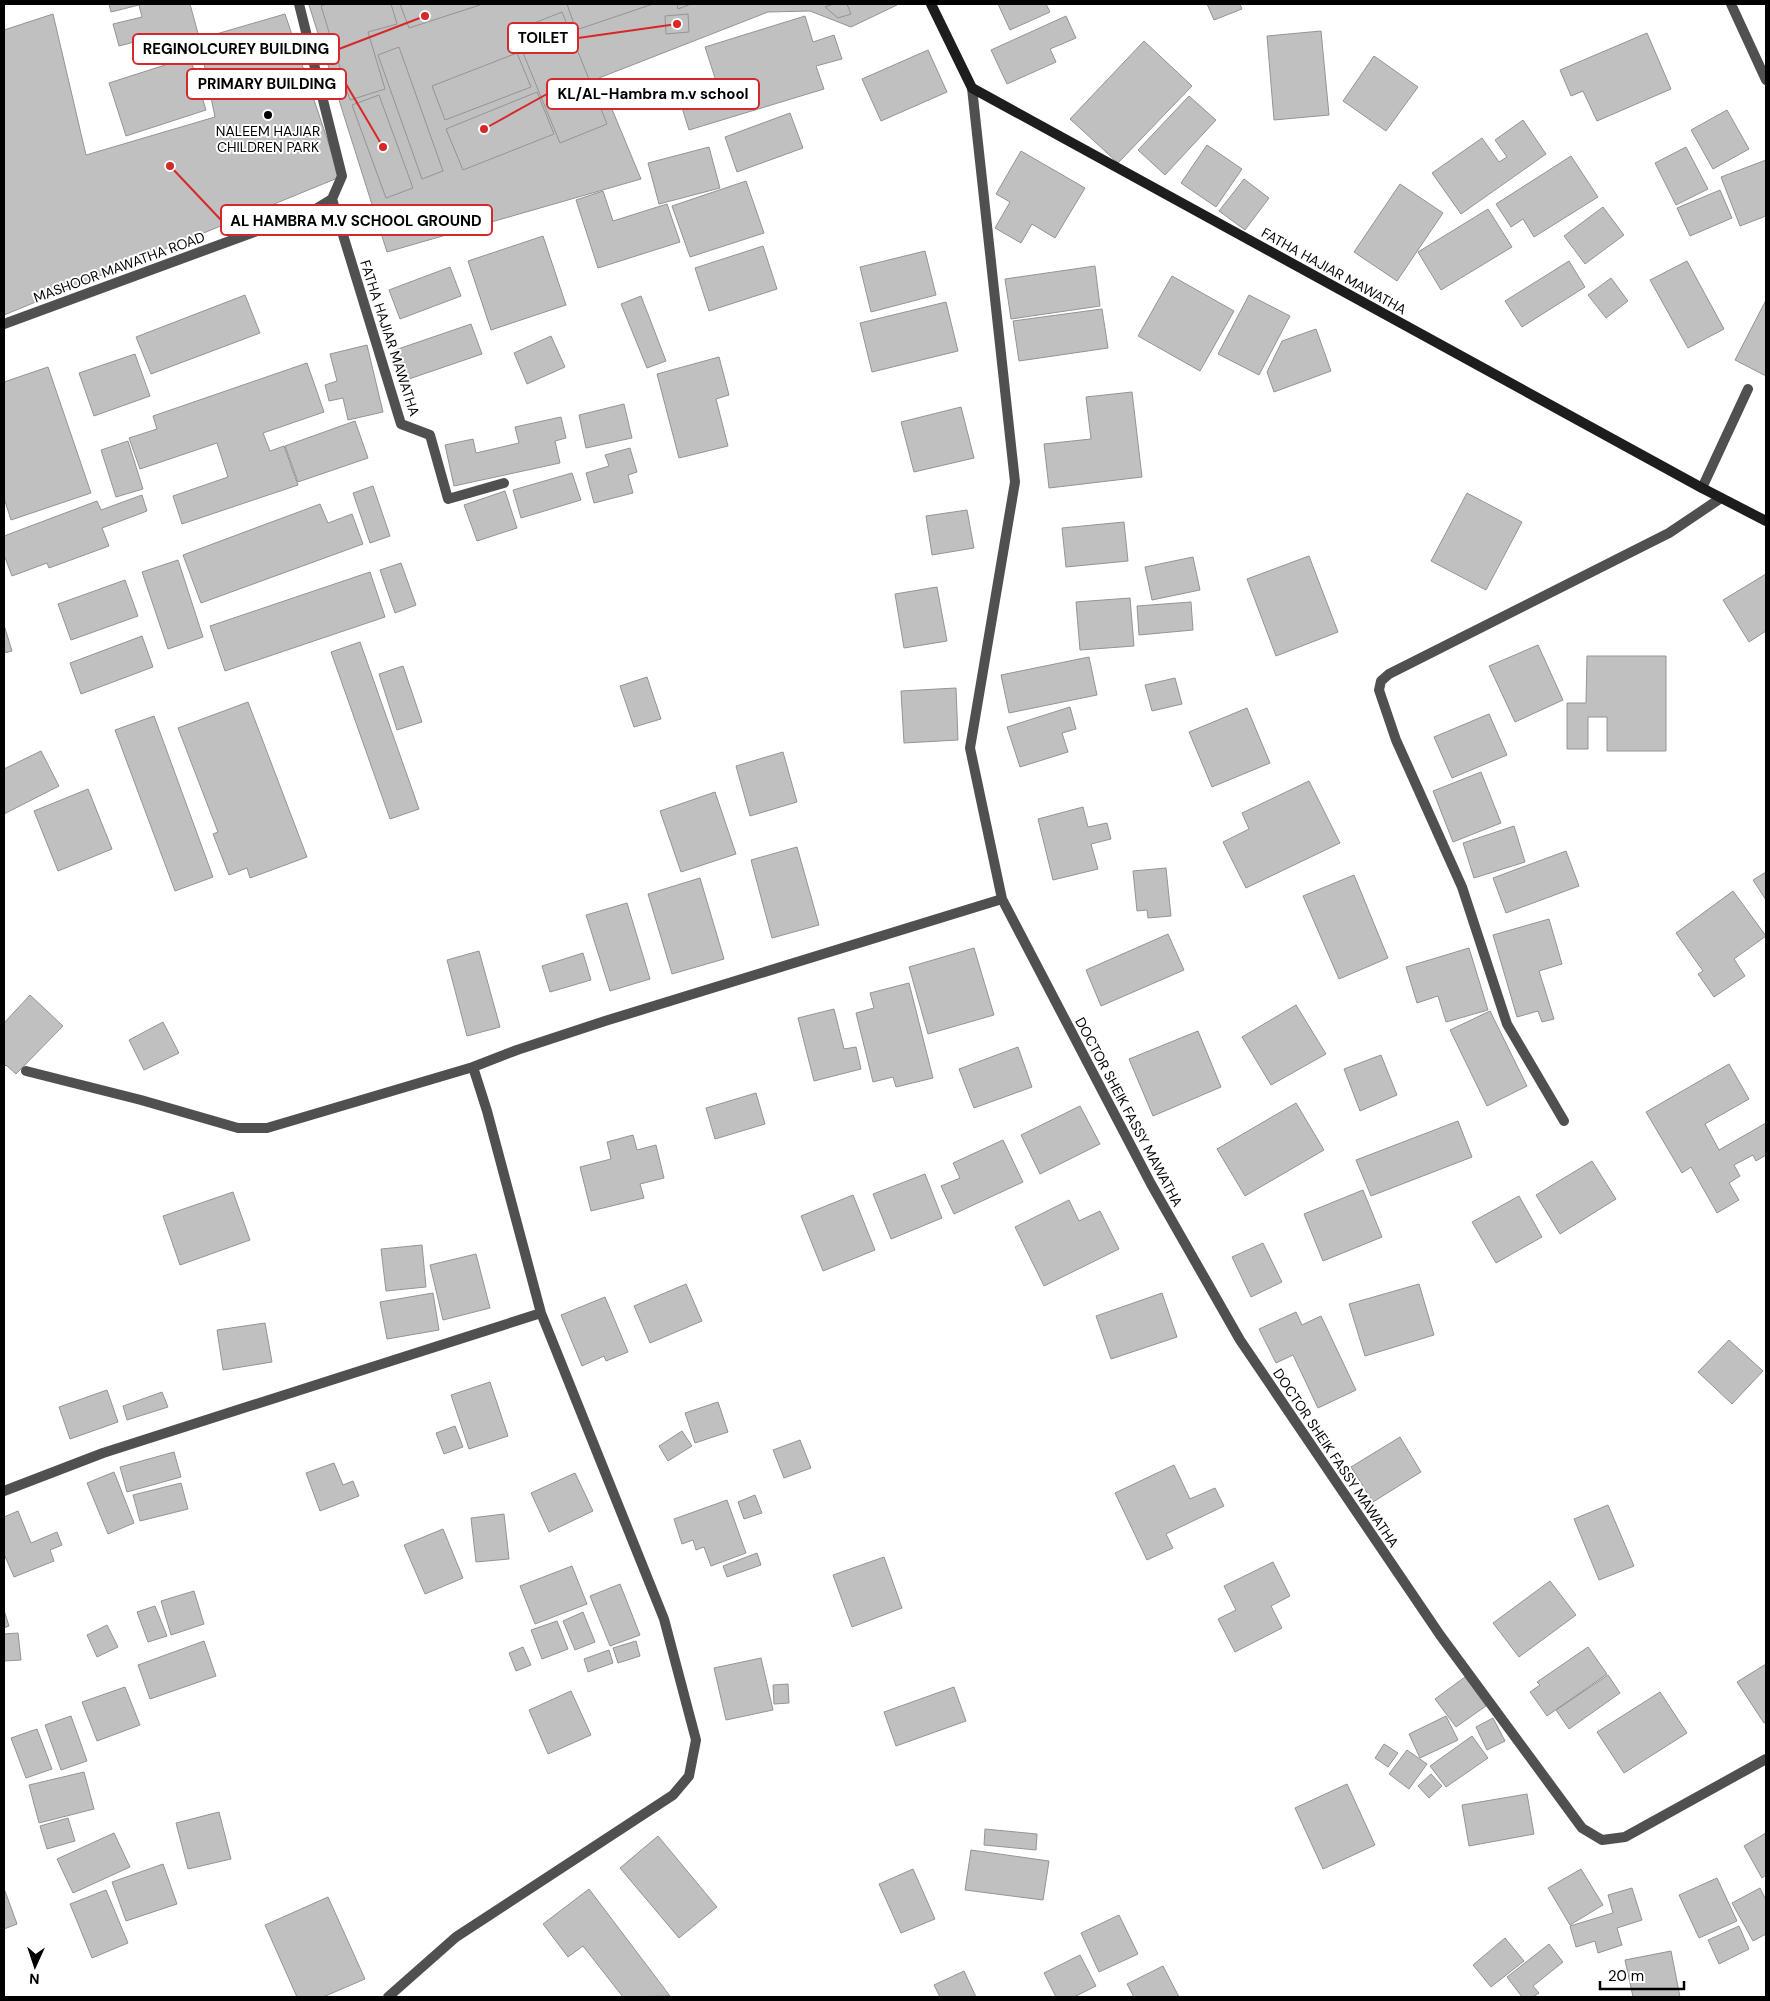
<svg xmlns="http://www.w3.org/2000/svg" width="1770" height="2001" font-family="'DM Sans',sans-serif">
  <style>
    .building { fill: #c0c0c0; stroke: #949494 }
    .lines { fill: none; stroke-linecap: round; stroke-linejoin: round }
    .street { stroke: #505050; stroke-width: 10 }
    .secondary { stroke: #1d1d1d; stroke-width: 10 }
    .poi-dot { fill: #000; stroke: #fff; stroke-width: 2 }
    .labels { text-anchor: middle; stroke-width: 4; stroke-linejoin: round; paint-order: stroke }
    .poi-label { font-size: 14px; fill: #000; stroke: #fff }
    .street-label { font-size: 14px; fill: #000; stroke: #fff }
    .leader { fill: none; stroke: #d62828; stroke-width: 2 }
    .callout-dot { fill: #d62828; stroke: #fff; stroke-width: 2 }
    .callout { fill: #fff; stroke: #d62828; stroke-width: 2 }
    .callout-label { font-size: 15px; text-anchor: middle; font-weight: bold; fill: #000 }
  </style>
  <rect width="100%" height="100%" fill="#fff"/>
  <!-- building -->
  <path class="building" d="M109,4h81l9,33 -35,9 -3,-11 -42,11 -6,-22 29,-7 -3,-12 -28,7z
    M313,4h583l1,1 -46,22 -41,-16 -42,1 -169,66 42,101 -254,73 -78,-247z
    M327,4h64l6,20 -29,8 17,57 -35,11 -29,-94z
    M400,4h83l-74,24z
    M567,4h86l-77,26z
    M677,4h14l-13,5z
    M834,4h13l4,10 -13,4 -13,-11z
    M998,4h48l4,8 -40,18z
    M1207,4h33l2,5 -28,11z
    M562,12l45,112 -47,19 -46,-112z
    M53,14l33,141 129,-38 -16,-78 86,-25 55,163 -336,138v-285z
    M688,14l1,18 -23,2 -1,-18z
    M805,16l8,26 21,-7 8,24 -26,7 8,23 -135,41 -11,-35 39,-11 -12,-37z
    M1066,16l10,22 -26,11 6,13 -49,22 -16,-34z
    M1321,31l8,84 -55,5 -7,-84z
    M1647,33l24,56 -74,32 -14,-30 -12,5 -11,-26z
    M1144,41l48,45 -74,77 -48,-44z
    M399,47l44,124 -21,8 -44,-124z
    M928,50l19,42 -66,29 -19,-42z
    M517,53l14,34 -86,33 -13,-34z
    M1374,56l44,31 -32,44 -43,-30z
    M190,57l16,53 -80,26 -17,-53z
    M537,92l17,42 -91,36 -17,-41z
    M379,95l34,93 -27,10 -34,-93z
    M1189,96l27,24 -51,55 -27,-25z
    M1727,110l22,39 -36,20 -22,-39z
    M790,113l13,35 -66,24 -12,-35z
    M1523,120l23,34 -85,60 -29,-41 50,-35 17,24 8,-5 -12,-17z
    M1207,145l35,24 -26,38 -35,-24z
    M709,147l11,41 -61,16 -11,-41z
    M1686,147l22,42 -32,16 -21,-42z
    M1021,151l64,37 -30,50 -23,-14 -11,19 -26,-15 15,-26 -14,-8z
    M1571,156l27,41 -64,40 -11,-18 -12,8 -15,-23z
    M1766,160v56l-26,10 -19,-49z
    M1244,179l25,19 -24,32 -26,-19z
    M746,181l18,52 -74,24 -18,-51z
    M1400,184l43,29 -46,68 -43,-29z
    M1720,190l12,28 -42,18 -13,-28z
    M603,191l10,30 54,-17 13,38 -82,26 -22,-68z
    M1603,207l21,28 -39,29 -21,-28z
    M1488,209l24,38 -71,43 -23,-38z
    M543,236l23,69 -75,25 -23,-69z
    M763,246l14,43 -68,22 -14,-43z
    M925,251l11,44 -65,17 -11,-45z
    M1569,261l16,26 -63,40 -17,-26z
    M1687,261l37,68 -36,19 -38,-68z
    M1095,266l5,40 -89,13 -6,-40z
    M450,267l11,29 -61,23 -11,-29z
    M1172,276l62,35 -34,60 -62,-35z
    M1611,278l17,23 -22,17 -18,-23z
    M245,295l15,38 -109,41 -15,-37z
    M1249,295l41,21 -31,59 -41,-21z
    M641,296l25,65 -19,7 -26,-64z
    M1766,300v76l-31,-16z
    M946,302l12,49 -86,21 -12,-49z
    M1102,309l6,39 -89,13 -6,-40z
    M471,324l11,30 -76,26 -11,-30z
    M1316,329l15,42 -57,21 -7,-20 15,-31z
    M551,336l14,31 -38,17 -13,-31z
    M367,345l16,67 -35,8 -5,-22 -14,3 -4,-16 12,-4 -7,-27z
    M135,354l15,42 -56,20 -15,-43z
    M719,357l10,38 -13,4 12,47 -49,12 -22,-84z
    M307,363l17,49 -61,21 7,18 14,-5 14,39 -116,39 -9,-28 55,-19 -11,-34 -77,26 -11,-31 28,-9 -4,-13z
    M48,367l43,126 -80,27 -7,-22v-116z
    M1132,392l10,85 -93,11 -5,-44 47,-5 -5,-42z
    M624,404l8,34 -46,10 -7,-33z
    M961,407l13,51 -60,14 -13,-50z
    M561,417l5,21 -11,3 5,22 -106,23 -9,-41 28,-6 3,14 43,-10 -4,-16z
    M355,421l13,37 -70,24 -13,-36z
    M128,441l15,48 -27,8 -15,-47z
    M630,448l7,24 -9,3 5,18 -39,10 -8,-30 23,-7 -4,-11z
    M572,473l9,27 -60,18 -8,-28z
    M373,486l17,50 -20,7 -17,-50z
    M505,491l12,37 -40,13 -13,-36z
    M1467,493l55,29 -36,68 -55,-29z
    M142,495l5,16 -45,17 7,18 -60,22 -2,-5 -35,13 -8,-21v-19l93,-35 4,9z
    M320,504l8,19 24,-9 11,30 -162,59 -18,-48z
    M967,510l7,38 -42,7 -6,-39z
    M1124,522l4,39 -62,6 -4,-39z
    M1309,556l29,76 -62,24 -29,-77z
    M1193,557l7,33 -48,10 -7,-33z
    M178,560l25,77 -35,12 -26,-77z
    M401,563l15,42 -21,8 -15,-43z
    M370,572l15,45 -160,54 -15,-45z
    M1766,574v57l-17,11 -26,-42z
    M125,580l13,36 -67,24 -13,-36z
    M937,587l10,54 -43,7 -9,-54z
    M1130,598l4,48 -54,4 -4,-48z
    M1191,602l2,28 -54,5 -2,-29z
    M4,625l8,26 -8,2z
    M142,636l11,31 -72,27 -11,-31z
    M360,642l59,167 -29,10 -59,-167z
    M1538,645l25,55 -48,22 -26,-56z
    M1587,656h79v95h-59v-34h-19v32h-21v-46h19z
    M1089,657l8,38 -88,18 -8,-38z
    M403,666l19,56 -25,8 -18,-56z
    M647,677l14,42 -27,8 -14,-41z
    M1175,678l7,26 -30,7 -7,-26z
    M956,688l2,52 -54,3 -3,-52z
    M248,702l59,155 -57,21 -3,-10 -18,7 -16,-41 5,-2 -40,-104z
    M1070,707l6,22 -14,4 6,19 -48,15 -13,-40z
    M1247,708l23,55 -58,24 -23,-55z
    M1489,714l18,41 -55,23 -18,-41z
    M154,716l59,161 -38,14 -60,-161z
    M41,751l18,35 -55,28v-45z
    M783,752l14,50 -47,14 -14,-50z
    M1481,772l20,51 -48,19 -20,-51z
    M1309,781l31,62 -94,45 -23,-46 26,-13 -7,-16z
    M88,789l24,60 -54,22 -24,-60z
    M715,792l21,62 -55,18 -21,-61z
    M1083,807l5,20 19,-4 4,16 -20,5 7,25 -45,11 -15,-61z
    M1514,826l11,36 -51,16 -11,-35z
    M797,847l22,78 -47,13 -21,-78z
    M1566,851l13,35 -73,27 -13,-35z
    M1166,868l5,48 -23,2 -1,-8 -10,1 -4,-40z
    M1766,872v28l-13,-20z
    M1354,875l34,83 -49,21 -36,-83z
    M700,878l24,81 -52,15 -24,-80z
    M1733,891l33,45 -32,23 11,17 -31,21 -16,-23 5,-3 -27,-38z
    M627,903l23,76 -40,12 -24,-76z
    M1549,919l13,45 -23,7 15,48 -12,3 -4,-11 -21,6 -24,-82z
    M1168,934l16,36 -83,36 -15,-36z
    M974,948l20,67 -66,19 -19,-67z
    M1469,948l19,62 -42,12 -8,-26 -21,7 -11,-36z
    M479,951l21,76 -33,9 -20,-76z
    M583,953l8,27 -41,12 -8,-26z
    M909,983l24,95 -37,9 -3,-10 -20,5 -17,-69 18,-5 -4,-15z
    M30,995l33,31 -47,48 -10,-9 -2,2v-44z
    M1296,1005l30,49 -55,31 -29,-48z
    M834,1009l10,40 12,-2 5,22 -47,12 -16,-63z
    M1490,1011l37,75 -40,20 -37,-76z
    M163,1022l16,31 -35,17 -15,-30z
    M1198,1031l23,56 -68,29 -24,-57z
    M1018,1047l14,40 -58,21 -15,-39z
    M1381,1055l16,40 -37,16 -16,-42z
    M1729,1064l20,35 -44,25 14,26 47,-27v32l-10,6 -3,-6 -19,10 6,11 -11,7 10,17 -22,13 -26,-46 -9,6 -36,-61z
    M756,1093l9,31 -50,15 -9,-31z
    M1296,1103l28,47 -79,46 -28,-47z
    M1080,1106l20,38 -60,30 -19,-39z
    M1458,1121l14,36 -101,39 -15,-36z
    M633,1135l4,15 19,-5 8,33 -24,6 4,14 -53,13 -11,-44 31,-8 -4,-17z
    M1003,1140l20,42 -69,32 -13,-28 19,-8 -7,-15z
    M1592,1161l24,38 -56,35 -24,-39z
    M925,1174l17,44 -51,21 -18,-45z
    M1363,1190l19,47 -59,24 -19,-47z
    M233,1192l17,48 -70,25 -17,-49z
    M853,1195l22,55 -52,21 -22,-55z
    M1519,1196l23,41 -46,26 -24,-41z
    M1069,1200l10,21 21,-10 19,38 -75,37 -29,-59z
    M1263,1243l19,39 -31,15 -19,-40z
    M422,1245l4,42 -40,4 -5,-42z
    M476,1254l14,54 -47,12 -13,-55z
    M686,1284l16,37 -52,22 -16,-37z
    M1419,1284l15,51 -69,21 -16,-52z
    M433,1293l6,37 -52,9 -7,-37z
    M1162,1293l15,44 -66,22 -15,-43z
    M605,1297l23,55 -22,9 -2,-5 -22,10 -21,-51z
    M1296,1312l6,13 19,-9 35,74 -38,18 -25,-53 -17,8 -17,-34z
    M265,1323l7,39 -49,8 -6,-40z
    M1729,1340l34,31 -31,33 -34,-32z
    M490,1382l18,54 -39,13 -18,-54z
    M107,1390l11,32 -48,17 -11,-32z
    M162,1392l6,15 -41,13 -4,-14z
    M718,1402l10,30 -33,11 -10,-30z
    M455,1426l8,21 -19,7 -8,-21z
    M682,1431l10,15 -24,15 -9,-15z
    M1400,1437l21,35 -48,30 -22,-35z
    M800,1440l11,28 -27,10 -11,-28z
    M174,1452l7,25 -54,15 -7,-25z
    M334,1463l9,22 10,-4 6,15 -39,15 -14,-38z
    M1174,1465l16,34 25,-11 9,18 -58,28 7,14 -26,12 -32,-67z
    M114,1472l20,51 -26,11 -21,-51z
    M575,1473l18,38 -44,21 -18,-39z
    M181,1483l7,26 -48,12 -7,-26z
    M755,1495l7,18 -18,6 -6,-17z
    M727,1500l19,53 -35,13 -7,-19 -8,3 -3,-10 -11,4 -8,-25z
    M1608,1505l26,61 -35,14 -25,-61z
    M18,1511l13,32 26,-11 5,13 -12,5 4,11 -40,16 -10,-23v-37z
    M504,1514l5,45 -33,3 -5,-44z
    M443,1529l20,49 -38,16 -21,-49z
    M757,1553l4,12 -34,12 -4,-11z
    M884,1557l18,51 -50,19 -19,-52z
    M1273,1562l17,34 -19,10 11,22 -47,24 -17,-33 18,-9 -12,-24z
    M572,1566l15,38 -52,20 -15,-38z
    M1550,1581l26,34 -57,42 -26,-34z
    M620,1584l20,51 -30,11 -20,-50z
    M194,1591l10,33 -33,11 -10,-34z
    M155,1606l12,30 -19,6 -11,-30z
    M4,1610l5,16 -5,2z
    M583,1612l12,30 -20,8 -12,-29z
    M557,1621l11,28 -26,10 -11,-29z
    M107,1625l11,22 -21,10 -10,-22z
    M18,1633l3,27 -17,1v-27z
    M204,1641l12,35 -66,23 -12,-34z
    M636,1641l4,15 -22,7 -5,-15z
    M523,1647l8,18 -15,6 -7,-18z
    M1588,1647l19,27 -60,42 -17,-24 10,-7 -3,-3z
    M609,1650l4,13 -25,9 -4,-13z
    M761,1658l12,52 -47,10 -12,-52z
    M1766,1664v58l-2,1 -27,-41z
    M1608,1675l12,18 -51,36 -13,-19z
    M1465,1677l21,29 -30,21 -21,-28z
    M788,1684l1,19 -15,1 -1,-19z
    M125,1687l15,38 -43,16 -15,-39z
    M954,1687l12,34 -70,25 -12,-34z
    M571,1691l20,44 -43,19 -19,-44z
    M1660,1692l27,41 -63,40 -27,-41z
    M71,1716l16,45 -26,9 -16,-45z
    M1446,1716l12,24 -38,18 -11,-24z
    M1493,1718l12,23 -18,9 -11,-23z
    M37,1729l15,40 -26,9 -15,-40z
    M1472,1736l16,22 -42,29 -16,-21z
    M1384,1744l14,9 -10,14 -13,-9z
    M1407,1750l20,14 -18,25 -20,-15z
    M84,1772l10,37 -55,14 -10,-38z
    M1431,1774l11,12 -13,12 -11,-12z
    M1347,1784l28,61 -52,24 -28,-61z
    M1527,1794l7,40 -65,12 -7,-41z
    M219,1812l12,47 -43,10 -12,-46z
    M68,1818l7,23 -28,8 -7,-23z
    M985,1829l52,5 -1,16 -52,-5z
    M114,1833l16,34 -57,26 -16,-34z
    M1766,1833v42l-4,3 -18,-32z
    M658,1836l59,71 -38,31 -59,-70z
    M971,1850l78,11 -6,39 -78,-10z
    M163,1864l14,40 -51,17 -14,-39z
    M913,1869l22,50 -34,14 -22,-49z
    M1581,1869l22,36 -33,20 -22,-37z
    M1717,1878l20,43 -38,17 -20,-43z
    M1632,1888l10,32 -25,8 5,17 -24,8 -3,-12 -19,6 -6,-21 43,-13 -5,-18z
    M1760,1888l6,12v34l-13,7 -21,-38z
    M589,1889l81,107 -47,1 -40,-51 -15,11 -25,-33z
    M106,1890l22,53 -36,15 -22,-54z
    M5,1891l12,33 -13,5v-37z
    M328,1897l37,82 -42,18h-26l-32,-72z
    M1119,1915l19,39 -39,18 -18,-39z
    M1739,1926l10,23 -30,15 -11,-24z
    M1505,1938l19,23 -33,26 -18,-22z
    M1549,1944l14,18 -30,24 6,7 -6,4h-11l-15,-20z
    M1671,1951l9,46h-47l-8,-37z
    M1080,1955l16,31 -22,11h-18l-12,-24z
    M1163,1966l16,31h-45l-7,-13z
    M964,1971l12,26h-36l-6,-12z"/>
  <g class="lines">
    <!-- street -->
    <path class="street" d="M1731,4l35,76
      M972,88l43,394 -45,266 32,151 149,285 89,156 200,295 142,193 20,12 23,-3 141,-78
      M332,199l69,225 29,11 18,64 56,-16
      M4,324l310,-114 18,-11 10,-23 -43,-172
      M1702,488l46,-99
      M26,1071l115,29 97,28h29l206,-61
      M1564,1121l-57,-97 -45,-137 -66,-147 -17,-50 2,-9 8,-7 280,-141 52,-35
      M4,1491l99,-38 438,-140
      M388,1997l68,-60 217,-142 16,-19 7,-36 -32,-121 -123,-306 -54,-202 -14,-44 44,-17 88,-29 397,-122"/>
    <!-- secondary -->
    <path class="secondary" d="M931,4l41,84 730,400 64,33"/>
  </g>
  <!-- markers -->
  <circle class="poi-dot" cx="268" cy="115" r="5"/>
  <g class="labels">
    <!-- poi labels -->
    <g class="poi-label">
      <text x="268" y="136">NALEEM HAJIAR<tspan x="268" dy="16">CHILDREN PARK</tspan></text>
    </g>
    <!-- street labels -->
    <g class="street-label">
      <text transform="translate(119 267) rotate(-20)" y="5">MASHOOR MAWATHA ROAD</text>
      <text transform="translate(1334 271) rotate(29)" y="5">FATHA HAJIAR MAWATHA</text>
      <text transform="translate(390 338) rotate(72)" y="5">FATHA HAJIAR MAWATHA</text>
      <text transform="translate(1129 1112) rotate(62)" y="5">DOCTOR SHEIK FASSY MAWATHA</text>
      <text transform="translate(1336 1458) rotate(56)" y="5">DOCTOR SHEIK FASSY MAWATHA</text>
    </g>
  </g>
  <!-- callouts -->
  <path class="leader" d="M677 24L578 38M425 16L339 49M383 147L346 84M484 129L547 94M170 166L221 220"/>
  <g class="callout-dot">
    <circle cx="677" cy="24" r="5"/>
    <circle cx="425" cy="16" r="5"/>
    <circle cx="383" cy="147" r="5"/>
    <circle cx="484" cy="129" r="5"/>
    <circle cx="170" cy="166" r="5"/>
  </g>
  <g class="callout">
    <rect x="508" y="23" width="70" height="30" rx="5"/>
    <rect x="133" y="34" width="206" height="30" rx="5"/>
    <rect x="187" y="69" width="159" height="30" rx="5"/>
    <rect x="547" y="79" width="212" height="30" rx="5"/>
    <rect x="221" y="205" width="271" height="30" rx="5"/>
  </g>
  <g class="callout-label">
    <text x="543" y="43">TOILET</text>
    <text x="236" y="54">REGINOLCUREY BUILDING</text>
    <text x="267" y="89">PRIMARY BUILDING</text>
    <text x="653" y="99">KL/AL-Hambra m.v school</text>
    <text x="356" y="226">AL HAMBRA M.V SCHOOL GROUND</text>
  </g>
  <!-- border -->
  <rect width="1770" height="2001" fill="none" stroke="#000000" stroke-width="10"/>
  <!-- north arrow -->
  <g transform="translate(35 1966) rotate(183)" stroke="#ffffff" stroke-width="4" paint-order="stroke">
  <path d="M0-4L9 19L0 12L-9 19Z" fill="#000000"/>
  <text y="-8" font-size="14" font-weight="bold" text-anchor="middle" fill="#000000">N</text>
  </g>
  <!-- scale -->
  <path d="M1600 1981v8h84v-8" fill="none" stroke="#000000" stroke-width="2.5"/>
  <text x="1608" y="1981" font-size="15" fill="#000000" stroke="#ffffff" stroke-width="4" paint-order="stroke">20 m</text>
</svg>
